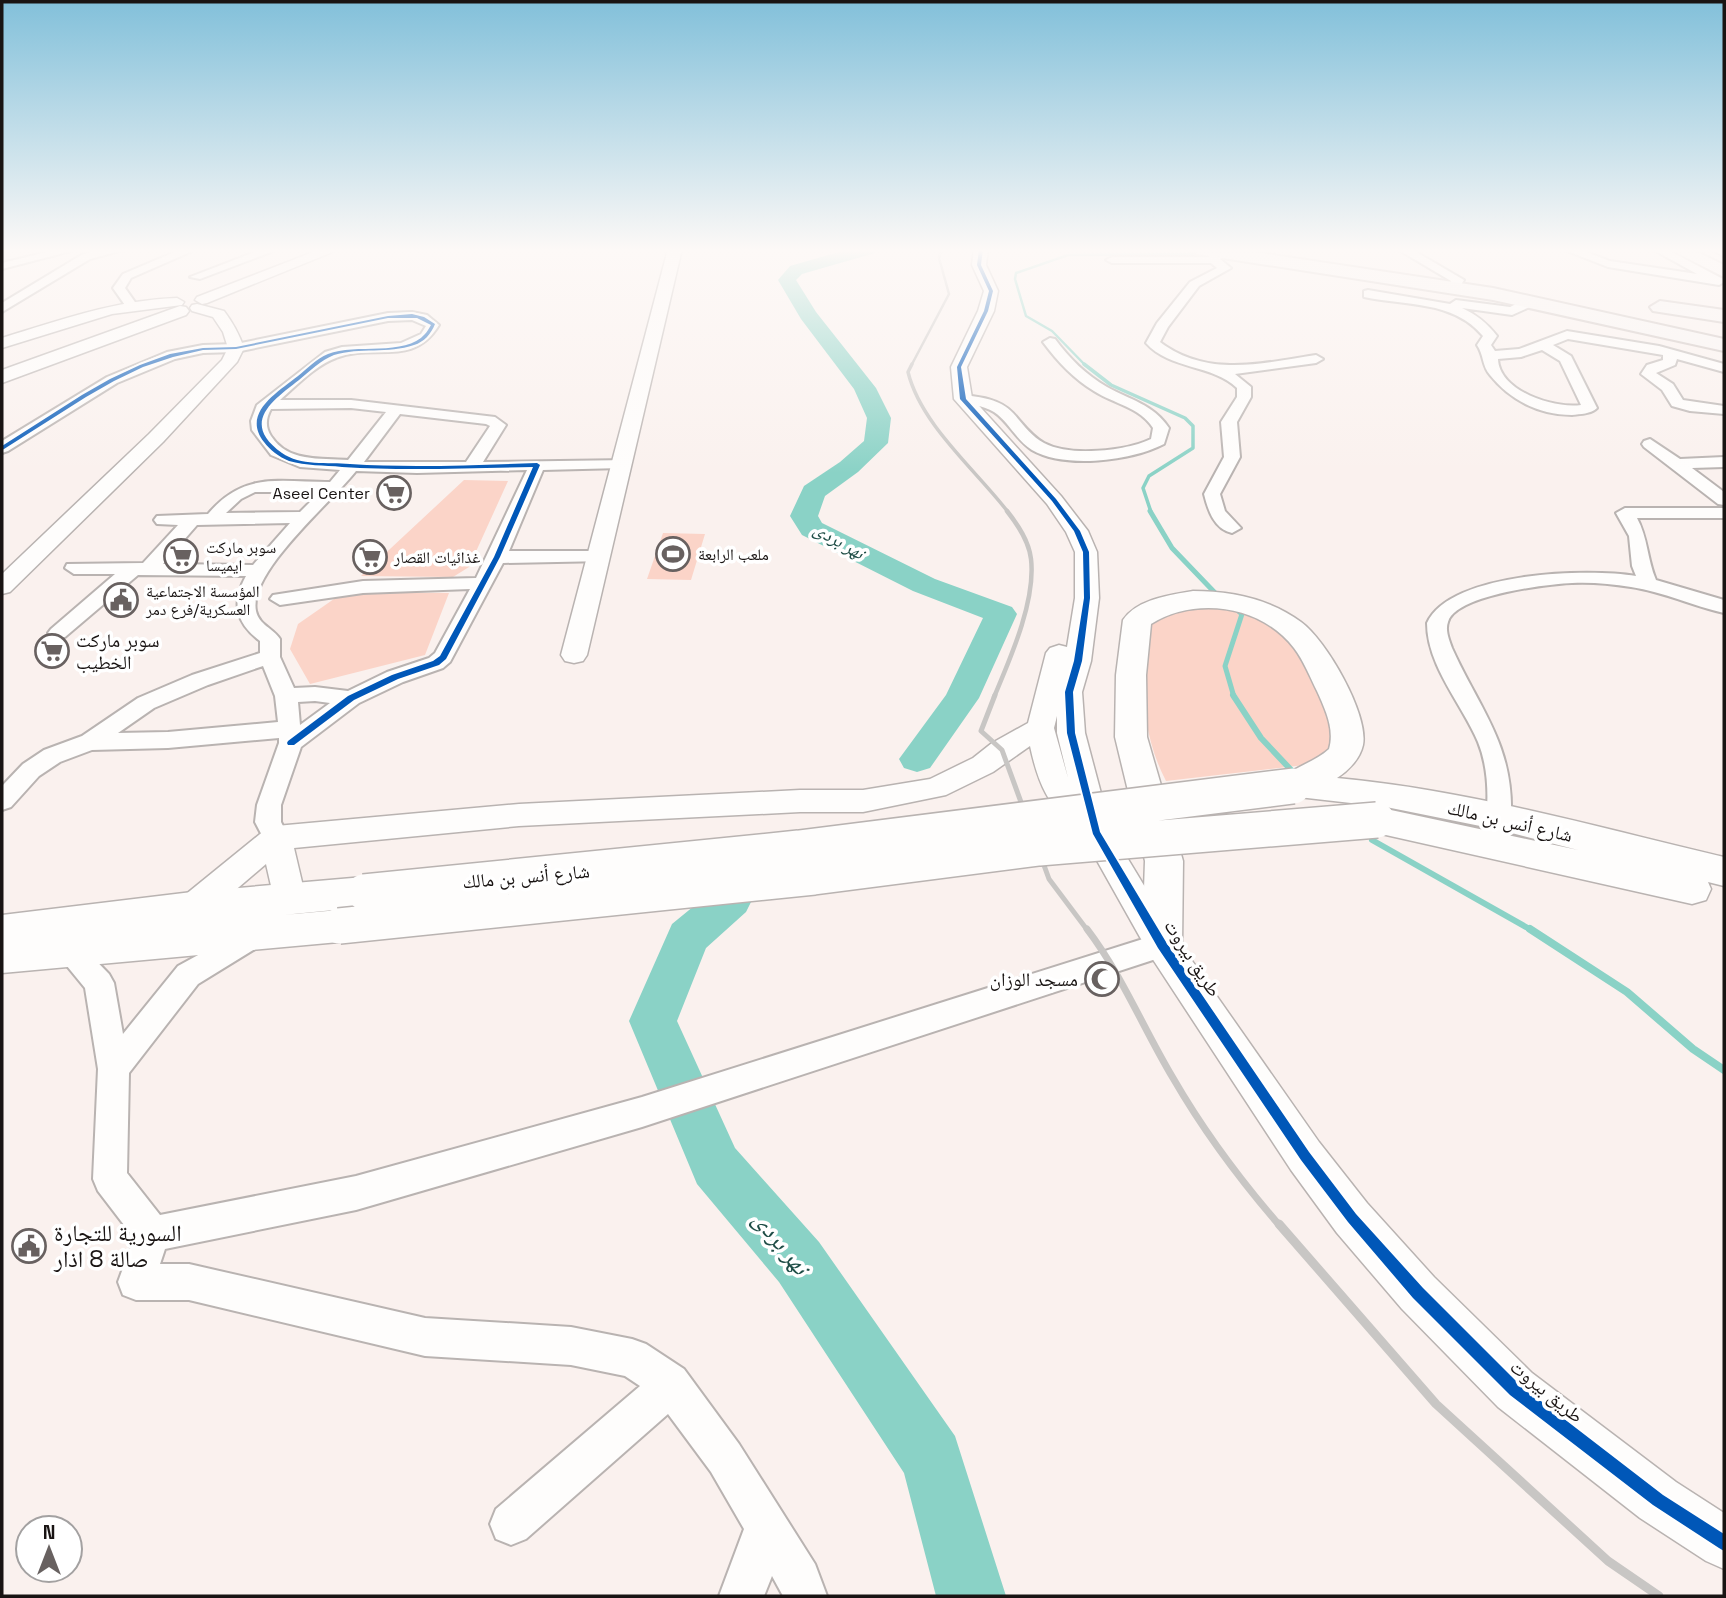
<svg xmlns="http://www.w3.org/2000/svg" width="1726" height="1598" font-family="'Space Grotesk','Noto Naskh Arabic',sans-serif">
  <style>
    .green { fill: #fbd4c8 }
    .lines { fill: none; stroke-linecap: round; stroke-linejoin: round }
    .stream-far4 { stroke: #8ad2c6; stroke-width: 2.5 }
    .stream-far3 { stroke: #8ad2c6; stroke-width: 3.5 }
    .stream-far2 { stroke: #8ad2c6; stroke-width: 5 }
    .stream-far1 { stroke: #8ad2c6; stroke-width: 6 }
    .stream { stroke: #8ad2c6; stroke-width: 8 }
    .river { fill: #8ad2c6; fill-rule: evenodd }
    .minor-casing { stroke: #b9b3b1; stroke-width: 4 }
    .tertiary-casing { stroke: #b9b3b1; stroke-width: 3 }
    .secondary-casing { stroke: #b9b3b1; stroke-width: 3 }
    .primary-casing { stroke: #c7bdba; stroke-width: 4 }
    .minor { fill: #fefdfc; fill-rule: evenodd }
    .tertiary { fill: #fefdfc; fill-rule: evenodd }
    .secondary { fill: #fefdfc; fill-rule: evenodd }
    .primary { fill: #f8f4f3; fill-rule: evenodd }
    .rail-far5 { stroke: #c8c6c4; stroke-width: 2.5 }
    .rail-far4 { stroke: #c8c6c4; stroke-width: 3.5 }
    .rail-far3 { stroke: #c8c6c4; stroke-width: 4.5 }
    .rail-far2 { stroke: #c8c6c4; stroke-width: 5 }
    .rail-far1 { stroke: #c8c6c4; stroke-width: 7 }
    .rail { stroke: #c8c6c4; stroke-width: 9 }
    .secondary-bridge-casing { stroke: #b9b3b1; stroke-width: 38; stroke-linecap: butt }
    .secondary-bridge { stroke: #fefdfc; stroke-width: 35 }
    .cycleway-casing { stroke: #fff; stroke-width: 4 }
    .cycleway { fill: #0057b8; fill-rule: evenodd }
    .labels { text-anchor: middle; stroke-width: 7; stroke-linejoin: round; paint-order: stroke }
    .far-poi-label { font-size: 16px; fill: #191413; stroke: #fff; text-anchor: start }
    .far-water-label { font-size: 18px; font-style: italic; fill: #1e4d46; stroke: #fff }
    .poi-label { font-size: 19px; fill: #191413; stroke: #fff; text-anchor: start }
    .street-label { font-size: 19px; fill: #191413; stroke: #fff }
    .near-poi-label { font-size: 23px; fill: #191413; stroke: #fff; text-anchor: start }
    .near-water-label { font-size: 24px; font-style: italic; fill: #1e4d46; stroke: #fff }
  </style>
  <rect width="100%" height="100%" fill="#faf1ee"/>
  <!-- green -->
  <path class="green" d="M464,480l44,1 -39,86 -16,10 -92,-1z
    M663,533l42,1 -14,46 -44,-1z
    M344,592l105,1 -24,62 -115,29 -20,-35 8,-25z
    M1220,607l35,8 36,22 42,79v25l-5,9 -23,15 -139,16c-10,-19 -16,-39 -20,-61 -4,-17 -6,-89 7,-100 19,-14 44,-12 67,-13z"/>
  <g class="lines">
    <!-- stream-far4 -->
    <path class="stream-far4" d="M1086,366l-34,-35 -26,-15 -11,-37 1,-6 52,-18 129,-1"/>
    <!-- stream-far3 -->
    <path class="stream-far3" d="M1084,364l27,21 74,33 8,8v22l-44,28 -6,12 8,24"/>
    <!-- stream-far2 -->
    <path class="stream-far2" d="M1150,511l22,37 47,49
      M1234,697l-9,-31 17,-52 -6,-5"/>
    <!-- stream-far1 -->
    <path class="stream-far1" d="M1233,695l28,43 31,33
      M1372,840l161,91"/>
    <!-- stream -->
    <path class="stream" d="M1530,929l97,63 66,57 31,21"/>
    <!-- river -->
    <path class="river" d="M849,249h28l-2,4 -73,21 -6,6 20,32 60,76 15,30 -3,25 -30,29 -33,24 -7,20 4,7 113,56 77,28 5,7 -38,84 -49,70 -13,4 -13,-4 -5,-9 47,-64 37,-77 -70,-27 -111,-56 -12,-19 14,-30 36,-24 24,-21 3,-23 -13,-29 -53,-70 -23,-39 12,-14z
      M731,883l15,5 6,12 -6,12 -40,36 -29,73 58,127 84,94 136,194 51,160h-70l-32,-123 -125,-191 -82,-98 -68,-163 43,-97 44,-36z"/>
    <!-- minor casing -->
    <g class="minor-casing">
      <path id="minor" d="M59,249h20l-77,20v-6z
        M104,249h23l-37,10 -88,53v-9l81,-49z
        M182,249h15l-66,29 -6,10 12,17 -10,3 -14,-20 10,-14z
        M263,249h16l-79,30 -10,-2z
        M1397,249h14l53,31 -7,11h-8l-2,-3 4,-7z
        M1562,249h16l32,12 87,13 -45,-25h14l57,30 1,3 -5,3 -111,-18z
        M1219,252h8v4l-7,3 11,9 -32,18 -31,41 -8,15c48,36 102,21 156,13l7,4 -7,4 -81,11 16,13v10l-14,25 3,35 -20,37 5,17 16,17 -9,5c-18,-4 -24,-23 -28,-39l20,-37 -3,-35 16,-25v-9c-25,-24 -67,-18 -91,-45l11,-20 33,-41 27,-14 -6,-5h-99l-6,-3 6,-3h96z
        M1368,290l82,14 6,-4 54,7 16,-8h8v6l-22,10 -50,-7c15,7 25,15 35,28l-6,9 4,6 24,-2 48,-18 92,15 65,18v8l-47,-13 -2,6 -19,8 17,11 10,16 41,6v8l-34,-3 -18,-5 -10,-16 -21,-16 6,-9 16,-5v-5l-95,-16 -15,6 18,11 26,52c-6,6 -17,6 -25,7 -33,0 -62,-15 -82,-40 -8,-9 -6,-20 -13,-30l6,-9c-30,-36 -78,-30 -119,-39v-6zM1542,350l18,11 21,44c-27,4 -82,-14 -83,-46l23,-2z
        M412,312l15,3 12,10c-26,43 -65,18 -103,33 -20,7 -40,28 -56,42h71l144,17 11,8 -23,37 145,-2 2,3 -2,3 -6,2 -79,2 -34,81h90l9,6 -2,4 -103,2 -53,99 -7,6 -40,14 -44,21 -58,44 -20,58v17l8,16 -4,7 -9,3 -9,-3 -12,-23 2,-17 22,-62v-5l-111,10 -76,2 -32,12 -21,14 -28,31 -9,3v-24l21,-22 21,-14 38,-14 56,-38 54,-23 68,-22v-12c-24,-18 -29,-38 -14,-65l-108,-1 -73,62h-14l-3,-4 3,-4 64,-55h-41l-9,-6 2,-4 76,-1 35,-38 -21,-1 -3,-4 3,-4 51,-2c36,-43 71,-32 122,-32l10,-12 -40,-3 -29,-12 -19,-25 -1,-9 6,-16 68,-53 17,-5 59,-4 20,-9 5,-8 -14,-6 -24,1 -152,31 -33,1 -28,6 -58,24 -109,68 -6,2v-12l105,-64 60,-25 36,-7 33,-1 152,-31zM351,408l35,4 -38,48c-29,-2 -60,2 -77,-24 -6,-9 -5,-18 0,-27zM400,414l86,10 4,2 -24,36h-102zM527,470l-51,108 -113,3 -90,14 -3,4 10,6 83,-12 107,-4 -35,64 -6,5 -42,14 -39,19 -33,-4 -21,1 -14,-31v-18c-7,-11 -21,-14 -24,-28 -8,-39 76,-109 100,-140l61,2zM255,492h65l-20,20 -74,1 15,-14zM290,523l-37,42 -90,-1 34,-39zM263,666l12,30 3,26 -110,10 -50,1 36,-25 54,-23zM315,701l15,2 -30,22 -2,-23z
        M1050,338l5,1c14,19 31,36 52,48 23,13 46,17 62,41l-5,16c-33,17 -99,25 -132,6 -16,-10 -23,-28 -38,-38 -11,-7 -24,-7 -36,-10l-2,-3 7,-4c18,2 37,4 50,18 10,11 18,23 31,30 26,14 82,8 107,-4l2,-11c-13,-21 -39,-24 -59,-37 -20,-12 -37,-30 -51,-49z
        M1650,439l30,20 44,-2v10l-32,1 32,24v13l-6,-1 -74,-57 -2,-3 2,-3z
        M1625,508h99v10h-87c11,20 10,41 19,62l68,20v13c-31,-7 -60,-21 -93,-26 -19,-3 -39,-5 -59,-4 -24,1 -117,12 -124,39 -3,8 1,18 4,26 27,60 61,96 59,166 0,12 1,26 -5,37l-9,3 -9,-3 -4,-7c4,-34 7,-70 -6,-102 -16,-38 -51,-76 -51,-119 23,-51 161,-55 209,-47l-4,-10 -3,-30 -13,-23z
        M253,925l10,3 4,8 -4,8 -65,40 -69,89 -2,100 33,42 196,-39 286,-79 520,-164 10,4 4,8 -4,8 -10,4 -520,170 -286,83 -191,39 -5,15h29l236,54 146,9 61,12 14,5 38,25 55,75 76,120 12,32h-44l-11,-20 -8,20h-45l25,-67 -33,-57 -43,-58 -142,125 -15,6 -15,-6 -6,-15 6,-15 144,-123 -15,-10 -54,-11 -146,-9 -236,-56h-53l-13,-5 -5,-13 16,-44 -36,-47 -5,-12 5,-110 -13,-81 -32,-39 4,-8 10,-4 10,4 32,33 5,9 9,51 55,-68z"/>
    </g>
    <!-- tertiary casing -->
    <g class="tertiary-casing">
      <path id="tertiary" d="M321,249h19l-133,54 -5,1 -7,-4 2,-3z
        M668,249h14l-95,406 -4,6 -9,2 -9,-2 -4,-6z
        M974,249h14l-2,16 12,26 -4,20 -27,56 5,31 89,98 27,35 9,21 2,46 -8,63 -9,31 3,41 26,98 63,104 145,207 48,61 67,74 98,96 144,109 48,31v56l-18,-8 -66,-43 -142,-111 -96,-98 -65,-76 -46,-63 -141,-215 -68,-121 -5,-1c-29,-30 -38,-46 -47,-87l-37,26 -47,23 -83,17h-63l-281,14 -225,22 12,51 -4,9 -12,4 -12,-4 -4,-9 -8,-35 -62,53 -12,4 -12,-4 -5,-9 5,-9 85,-69 11,-4 243,-22 281,-14h63l67,-11 43,-21 19,-15 36,-20 18,-70 4,-5 9,-3 8,2 8,-49v-46l-9,-20 -19,-28 -93,-105 -3,-32 27,-56 6,-20 -12,-26zM1057,716v17l11,45 -14,-50z
        M177,298l7,4 -2,3 -70,9 -110,34v-10c58,-18 114,-38 175,-40z
        M197,304l27,7c9,12 15,23 20,37l-7,14 -74,80 -153,150 -8,2v-20l147,-140 73,-74 6,-12 -5,-16 -10,-15 -21,-6 -2,-3 2,-3z"/>
    </g>
    <!-- secondary casing -->
    <g class="secondary-casing">
      <path id="secondary" d="M1711,249h13v8z
        M180,306l6,1 3,4 -3,4 -184,68v-13z
        M1193,591c38,0 77,8 108,31 25,18 68,92 62,123 -3,14 -15,26 -26,33 131,12 259,49 387,79v29l-16,-4 3,7 -5,11 -14,4 -315,-71 -13,-4 -5,-9 5,-9 13,-4 201,43 -78,-20 -114,-23 -105,-12 -5,-9c11,-18 37,-22 53,-37 6,-20 -4,-40 -12,-58 -7,-14 -13,-30 -23,-43 -33,-43 -99,-52 -143,-24l-5,51 1,62 36,124 -1,84 -6,12 -14,5 -14,-5 -6,-12 3,-84 -30,-124 1,-62 7,-55c14,-21 47,-25 70,-29z
        M364,877l14,4 5,11 -5,11 -14,4 -81,8 56,-5 14,5 6,11 -6,11 -14,5 -337,31v-58l190,-23z"/>
    </g>
    <!-- primary casing -->
    <g class="primary-casing">
      <path id="primary" d="M1189,249h44l260,39 231,51v12l-231,-51 -296,-46z
        M1669,249h22l33,16v12z
        M1660,301l64,9v12l-71,-11 -3,-4z"/>
    </g>
    <!-- minor -->
    <use href="#minor" class="minor"/>
    <!-- tertiary -->
    <use href="#tertiary" class="tertiary"/>
    <!-- secondary -->
    <use href="#secondary" class="secondary"/>
    <!-- primary -->
    <use href="#primary" class="primary"/>
    <!-- rail-far5 -->
    <path class="rail-far5" d="M911,366l38,-72 -10,-36 3,-9"/>
    <!-- rail-far4 -->
    <path class="rail-far4" d="M912,364l-4,8c13,53 68,98 100,140"/>
    <!-- rail-far3 -->
    <path class="rail-far3" d="M994,697c16,-38 42,-96 37,-138 -2,-18 -13,-34 -24,-48"/>
    <!-- rail-far2 -->
    <path class="rail-far2" d="M995,695l-14,36 21,19 47,129 39,52"/>
    <!-- rail-far1 -->
    <path class="rail-far1" d="M1087,929c35,46 56,99 86,149 30,52 68,103 107,148"/>
    <!-- rail -->
    <path class="rail" d="M1279,1224l157,180 172,157 51,35"/>
    <!-- secondary-bridge casing -->
    <g class="secondary-bridge-casing">
      <path id="secondary-bridge" d="M364,892l435,-44 494,-62
        M339,926l475,-49 225,-29 338,-28"/>
    </g>
    <!-- secondary-bridge -->
    <use href="#secondary-bridge" class="secondary-bridge"/>
    <!-- cycleway casing -->
    <g class="cycleway-casing">
      <path id="cycleway" d="M979,249h4l-2,16 12,26 -5,20 -27,56 5,32 90,100 24,32 9,21 1,46 -8,63 -9,31 2,41 25,99 66,110 143,210 47,62 67,74 97,97 143,110 61,39v17l-5,-3 -66,-43 -143,-110 -97,-97 -65,-76 -47,-62 -143,-212 -65,-114 -26,-101 -2,-41 9,-31 10,-63 -1,-46 -9,-21 -22,-30 -92,-102 -3,-32 27,-56 5,-20 -12,-26z
        M412,314l12,3 11,7c-4,10 -11,18 -21,21 -26,9 -54,2 -80,10 -13,5 -24,16 -35,25 -27,21 -59,43 -17,73 18,13 46,9 68,11 62,4 125,1 187,-1l3,2 -40,92 -54,102 -7,6 -41,14 -44,21 -60,45h-6l-1,-2 1,-2 60,-45 44,-21 41,-14 7,-5 54,-99 39,-90c-64,1 -127,4 -191,0 -18,-2 -36,-1 -53,-6 -10,-4 -19,-11 -25,-19 -23,-29 14,-50 34,-66 9,-7 18,-17 30,-22 27,-11 77,3 97,-20 2,-2 4,-6 6,-9l-14,-7h-29l-152,31 -33,1 -30,7 -30,10 -29,14 -28,16 -82,52 -2,1v-4l80,-51 28,-16 30,-14 30,-11 33,-6 33,-1 152,-31z"/>
    </g>
    <!-- cycleway -->
    <use href="#cycleway" class="cycleway"/>
  </g>
  <!-- sky -->
  <linearGradient id="sky" x2="0" y2="1"><stop stop-color="#82c0da"/><stop offset="0.53" stop-color="#fdf9f7"/><stop offset="1" stop-color="#fdf9f7" stop-opacity="0"/></linearGradient>
  <rect width="1726" height="473" fill="url(#sky)"/>
  <!-- icons -->
  <defs>
    <g id="supermarket-ring" transform="scale(1.75)"><circle r="9.5" fill="#fff" stroke="#686160" stroke-width="1.5"/><path d="M-6-5.5h2.5l.6 2H6L4.5 2H-2.5L-4.4-4H-6ZM-1.5 3.2a1.3 1.3 0 1 0 .1 0ZM3 3.2a1.3 1.3 0 1 0 .1 0Z" fill="#686160"/></g>
    <g id="stadium-ring" transform="scale(1.75)"><circle r="9.5" fill="#fff" stroke="#686160" stroke-width="1.5"/><path d="M0-5a6.5 5 0 1 0 0 10a6.5 5 0 1 0 0-10ZM-3.5-1.8h7v3.6h-7Z" fill="#686160"/></g>
    <g id="civic-ring" transform="scale(1.75)"><circle r="9.5" fill="#fff" stroke="#686160" stroke-width="1.5"/><path d="M-.6-6.5H3V-4.5H.6V-3L4-1V1h2V6H-6V1h2V-1L-.6-3ZM-1.2 2.5V6h2.4V2.5Z" fill="#686160"/></g>
    <g id="mosque-ring" transform="scale(1.75)"><circle r="9.5" fill="#fff" stroke="#686160" stroke-width="1.5"/><path d="M3.5-4.9A6 6 0 1 0 3.5 4.9A5 5 0 1 1 3.5-4.9Z" fill="#686160"/></g>
  </defs>
  <g fill-rule="evenodd">
    <use href="#supermarket-ring" x="394" y="493"/>
    <use href="#stadium-ring" x="673" y="554"/>
    <use href="#supermarket-ring" x="181" y="556"/>
    <use href="#supermarket-ring" x="370" y="557"/>
    <use href="#civic-ring" x="121" y="600"/>
    <use href="#supermarket-ring" x="52" y="651"/>
    <use href="#mosque-ring" x="1102" y="979"/>
    <use href="#civic-ring" x="29" y="1246"/>
  </g>
  <g class="labels">
    <!-- far-poi labels -->
    <g class="far-poi-label">
      <text x="370" y="499" text-anchor="end">Aseel Center</text>
      <text x="206" y="553">سوبر ماركت<tspan x="206" dy="18">ايميسا</tspan></text>
      <text x="698" y="560">ملعب الرابعة</text>
      <text x="394" y="563">غذائيات القصار</text>
      <text x="146" y="597">المؤسسة الاجتماعية<tspan x="146" dy="18">العسكرية/فرع دمر</tspan></text>
    </g>
    <!-- far-water labels -->
    <g class="far-water-label">
      <text transform="translate(839 541) rotate(30)" y="6">نهر بردى</text>
    </g>
    <!-- poi labels -->
    <g class="poi-label">
      <text x="76" y="647">سوبر ماركت<tspan x="76" dy="22">الخطيب</tspan></text>
      <text x="1078" y="986" text-anchor="end">مسجد الوزان</text>
    </g>
    <!-- street labels -->
    <g class="street-label">
      <text transform="translate(1510 821) rotate(13)" y="7">شارع أنس بن مالك</text>
      <text transform="translate(526 876) rotate(-5)" y="7">شارع أنس بن مالك</text>
      <text transform="translate(1193 958) rotate(57)" y="7">طريق بيروت</text>
      <text transform="translate(1547 1391) rotate(39)" y="7">طريق بيروت</text>
    </g>
    <!-- near-poi labels -->
    <g class="near-poi-label">
      <text x="54" y="1241">السورية للتجارة<tspan x="54" dy="26">صالة 8 اذار</tspan></text>
    </g>
    <!-- near-water labels -->
    <g class="near-water-label">
      <text transform="translate(781 1243) rotate(51)" y="8">نهر بردى</text>
    </g>
  </g>
  <!-- border -->
  <rect width="1726" height="1598" fill="none" stroke="#191413" stroke-width="7"/>
  <!-- north arrow -->
  <g transform="translate(49 1549)"><circle r="33" fill="#ffffff" stroke="#a3a1a1" stroke-width="2"/>
  <path d="M0-5L12 26L0 18L-12 26Z" fill="#686160"/>
  <text y="-10" font-size="19" font-weight="bold" text-anchor="middle" fill="#191413">N</text>
  </g>
</svg>
